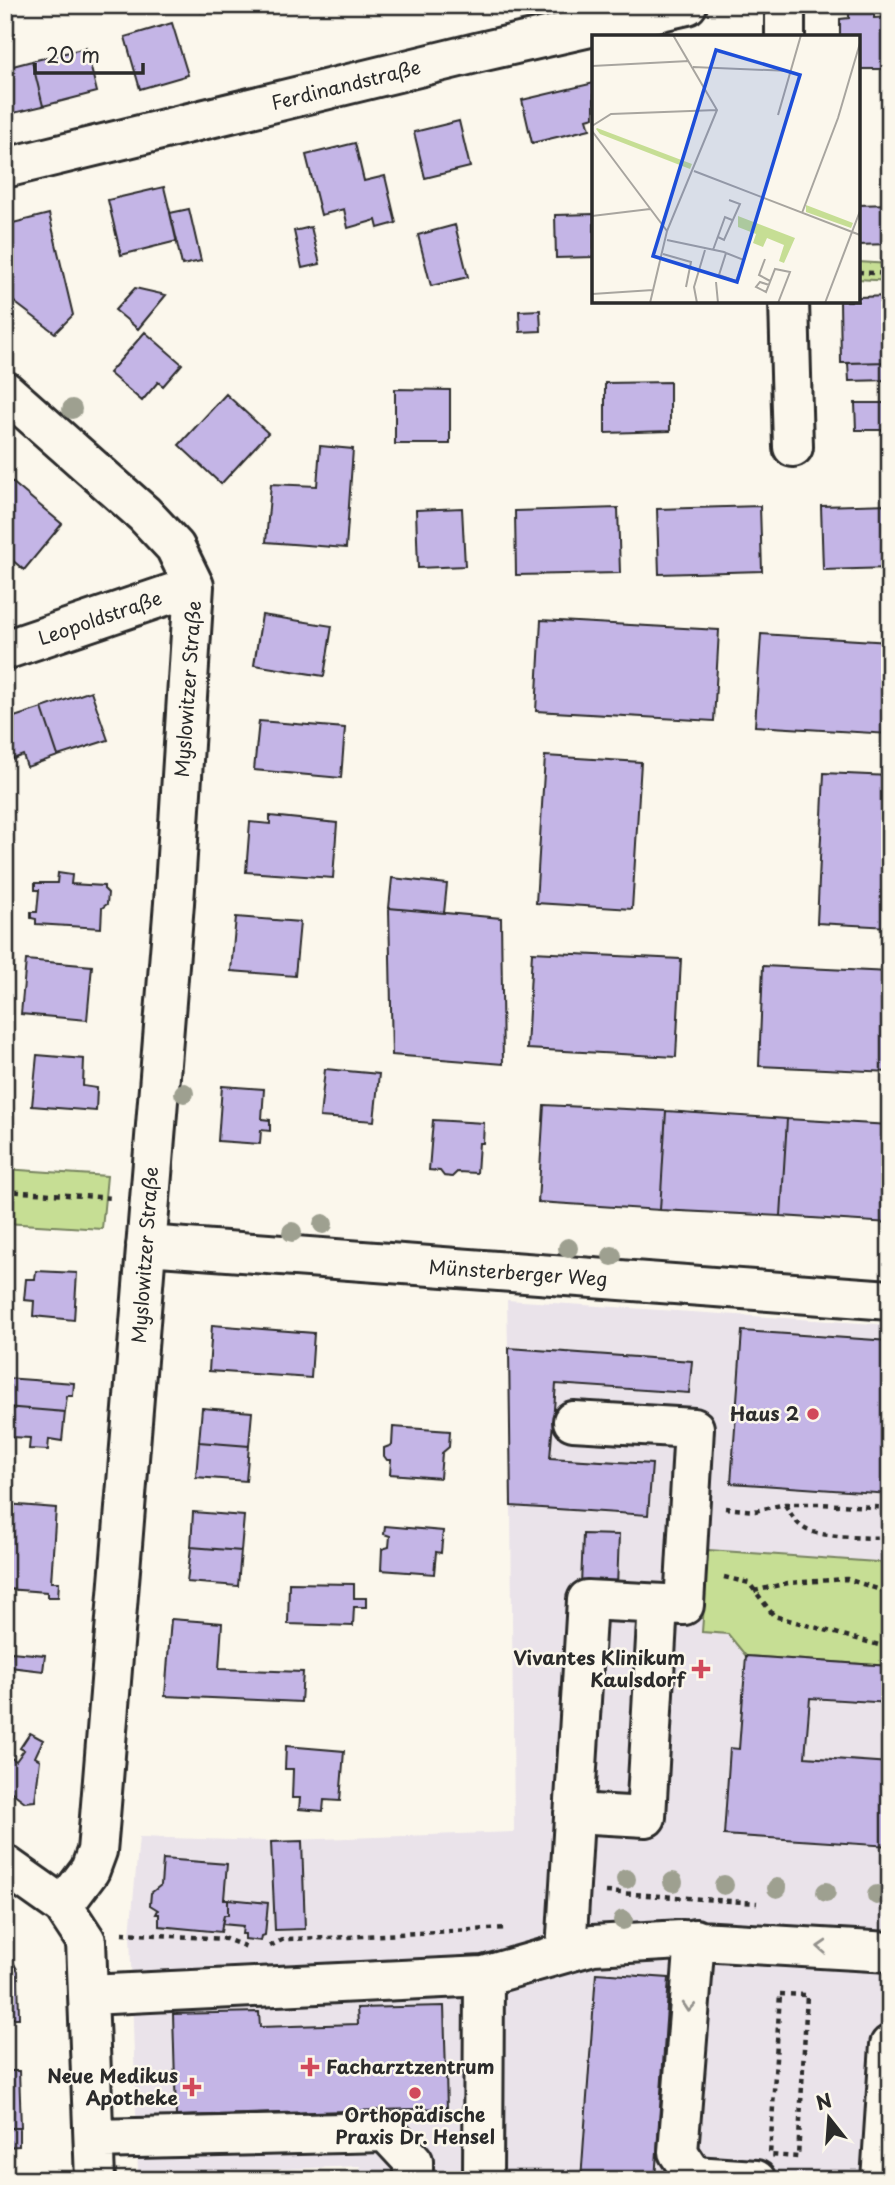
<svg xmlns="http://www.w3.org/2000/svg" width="895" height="2185" font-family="'Playpen Sans',sans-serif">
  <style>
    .built { fill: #eae3ea }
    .green { fill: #c6de94; stroke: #788460; stroke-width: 2 }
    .building { fill: #c4b5e6; stroke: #2b2b2b; stroke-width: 2 }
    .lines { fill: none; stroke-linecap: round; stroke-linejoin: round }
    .minor-casing { stroke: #2b2b2b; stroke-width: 44 }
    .path { stroke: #2b2b2b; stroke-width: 4.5; stroke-dasharray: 5 5; stroke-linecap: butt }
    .minor { stroke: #fbf7ec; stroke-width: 38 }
    .tree { fill: #9ea090 }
    .oneway { stroke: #93918c }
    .poi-dot { fill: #d1495b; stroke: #fbf7ec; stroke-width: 2.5 }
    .labels { text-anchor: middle; stroke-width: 5; stroke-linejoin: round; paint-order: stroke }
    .street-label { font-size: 19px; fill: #2b2b2b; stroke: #fbf7ec }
    .poi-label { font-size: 19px; font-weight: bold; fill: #2b2b2b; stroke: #fbf7ec; text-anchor: end }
    .inset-road { fill: none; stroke: #a8a59f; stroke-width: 2 }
    .view { fill: #1d4ed8; fill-opacity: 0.15; stroke: #1d4ed8; stroke-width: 3.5 }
    .inset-edge { fill: none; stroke: #2b2b2b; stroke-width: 3.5 }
  </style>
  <rect width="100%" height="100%" fill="#fbf7ec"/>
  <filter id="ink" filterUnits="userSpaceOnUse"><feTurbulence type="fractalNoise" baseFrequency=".0143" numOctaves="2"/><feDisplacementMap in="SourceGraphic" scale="14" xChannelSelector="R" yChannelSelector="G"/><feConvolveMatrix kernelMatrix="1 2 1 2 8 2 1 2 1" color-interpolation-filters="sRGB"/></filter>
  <g filter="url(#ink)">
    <!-- built -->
    <path class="built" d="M507,1300l383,25v855h-530v-14l-222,9 -8,-241 9,-97 125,4 250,-9 -3,-326z"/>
    <!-- green -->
    <path class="green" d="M858,262l32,2v17l-32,-2z
      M5,1169l102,7 -5,53 -97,-6z
      M708,1550l182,13v103l-144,-10 -18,-22 -26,-2z"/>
    <!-- building -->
    <path class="building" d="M199,5h25l-23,7z
      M414,5h36l-25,7z
      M874,5v13l16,-1v52h-32v-32h-18v-18l9,-1v-12z
      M172,23l16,52 -48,14 -15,-52z
      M86,48l11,44 -54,14 -11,-45z
      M32,61l11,45 -38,9v-47z
      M594,83v34l-7,2 3,10 -58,14 -10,-43z
      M459,121l11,46 -45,11 -11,-46z
      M355,143l9,38 21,-5 11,47 -18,5 -2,-8 -28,8 -4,-19 -23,6 -15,-60z
      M164,187l13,54 -56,14 -13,-55z
      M890,204v40l-32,1v-40z
      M189,209l12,52 -19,4 -12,-52z
      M49,214l24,101 -18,18 -50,-38v-70z
      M594,214v43l-38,1 -1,-43z
      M455,225l13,52 -37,9 -13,-51z
      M311,227l9,37 -18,4 -8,-37z
      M135,288l31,7 -28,34 -23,-19z
      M890,296v66l-49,1 -1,-62h18v-4z
      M540,310l1,21 -21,1 -1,-21z
      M145,332l37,32 -19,22 -5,-4 -16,19 -33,-28z
      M890,362v18l-41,1 -1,-18z
      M670,382v49l-65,2v-50z
      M395,389l55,1v54h-55z
      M226,394l42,39 -47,51 -42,-39z
      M855,403h35v27h-34z
      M320,446l33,3 -7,99 -80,-6 5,-58 46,2z
      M5,476l57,48 -38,46 -19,-16z
      M890,504v64l-67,2 -2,-64z
      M760,506l2,65 -103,3 -2,-65z
      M462,508l3,58 -47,2 -2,-58z
      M618,508l2,65 -104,2 -1,-64z
      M262,615l70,11 -8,50 -70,-11z
      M541,620l178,10 -5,91 -178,-10z
      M761,634l129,8v92l-135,-8z
      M91,691l17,49 -50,16 -16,-48z
      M42,708l16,48 -31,11 -4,-12 -10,4 -8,-22v-17z
      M259,721l86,7 -4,50 -87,-8z
      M545,756l96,6 -9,147 -96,-6z
      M824,773l66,3v151l-73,-4z
      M270,816l67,7 -4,55 -87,-6 4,-50 20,2z
      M58,873l14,2 -1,9 33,2v3l4,4 -1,11 -5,4 -1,20 -65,-4v-5l-5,-1v-6h6l2,-22h-4v-7h22z
      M392,878l55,6 -3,29 -55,-5z
      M389,908l112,10 2,146 -111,-9z
      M236,917l64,5 -5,54 -64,-5z
      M532,952l149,7 -5,98 -149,-8z
      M26,960l66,6 -5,54 -66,-6z
      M763,966l127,6v100l-131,-6z
      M37,1055l47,4 -1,27 14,2 -1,23 -64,-5z
      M325,1069l54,5 -5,47 -54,-4z
      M222,1086l42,3 -2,30 8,1v11l-9,-1 -1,14 -42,-3z
      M544,1105l122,6 -6,99 -122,-8z
      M666,1111l121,8 -6,97 -121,-6z
      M787,1119l103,6v98l-109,-7z
      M433,1120l51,3 -1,20h-4l-2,30 -20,-1 -5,5 -8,-1 -4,-5 -11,-1z
      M36,1271l41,2 -3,47 -41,-4 1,-15 -10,-1 2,-21h9z
      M212,1325l102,8 -3,45 -102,-7z
      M742,1331l148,10v153l-159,-11z
      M509,1348l183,13 -3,32 -133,-9 -6,74 102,6 -4,51 -137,-9z
      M5,1378l69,5 -1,13h-6l-2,16 -60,-5z
      M5,1407l60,5 -3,29 -13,-2 -1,11 -19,-1 1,-11 -19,-1v-16h-6z
      M202,1408l50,4 -3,34 -50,-4z
      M393,1427l57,4 -1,16 -7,6 -2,25 -50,-4 1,-14h-4l-3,-4v-8l8,-3z
      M199,1442l50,4 -3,35 -50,-4z
      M6,1504l50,4 -5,74h8l-1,15h-11v-5l-42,-3z
      M193,1512l51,4 -3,35 -50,-4z
      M385,1526l58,5 -2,22 -5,-1 -2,22 -53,-4 1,-21 7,-2 1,-11 -6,-2z
      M583,1534l36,1 -2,52 -36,-1z
      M191,1547l50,4 -3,35 -51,-4z
      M289,1583l65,1v14h12v9h-12l-1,19 -65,-2z
      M171,1619l51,4 -3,46 84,3 -2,30 -136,-6z
      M11,1652l34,3 -2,16 -33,-4z
      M746,1656l144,10v37l-80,-5 -5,59 85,6v83l-166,-11 6,-87 9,1z
      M30,1733l13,7 -8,17 5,3 -5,41 -10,1 -20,-15v-33l11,7 8,-11 -4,-2z
      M286,1746l58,5 -4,50 -16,-1 -1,11 -24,-2 1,-11h-8l1,-29h-8z
      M302,1841l3,88 -30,1 -4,-88z
      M163,1859l64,5 -3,35h4v16h-4l-3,17 -62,-6v-12h-3l2,-4 -8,-5 1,-12 10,-8z
      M228,1899l40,4 -3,32 -3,1 -1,5 -16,-2v-5h-3l1,-8 -21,-2 2,-9h4z
      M5,1954l7,6 6,11 1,47h-14z
      M596,1973l73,5 -14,202h-74z
      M444,2006l3,102 -271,8 -3,-102 86,-2 1,15 98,-3 -1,-16z
      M5,2061h3v10h11l2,56 -2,1h-14z
      M5,2128h14v18l-14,1z
      M23,2171l1,9h-19v-8z"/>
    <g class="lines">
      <!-- minor casing -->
      <g class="minor-casing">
        <path id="minor" d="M785,5v32
          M5,168l475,-116 207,-47
          M789,301l4,146
          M5,391l139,123 31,33 19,39 -20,317 -74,914 -3,34 -7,19 -27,36
          M5,650l189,-64
          M146,1245l744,55
          M574,1813l72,4 12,-213
          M5,1865l58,41 23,35 9,239
          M695,1939l-17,213 16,24 62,4
          M566,1952l21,-352 97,5 10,-177 -121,-7
          M89,1995l395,-19 109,-31 89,-5 208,12
          M94,2139l292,-7 27,29v19
          M483,2180l1,-204
          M881,2180l9,-135"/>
      </g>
      <!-- path -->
      <path class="path" d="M858,272l32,2
        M5,1191l109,7
        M785,1505c6,9 12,20 22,25 15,7 66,9 83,7
        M725,1508l30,3 30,-7h36l69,4
        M724,1577l25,6 25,33 105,29 11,-2
        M754,1591l34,-8 59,-4 43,14
        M606,1892l151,11
        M122,1933l104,6 21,8
        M270,1946l14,-7 45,-1 178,-10
        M780,1994l27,1 -9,162 -28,-2z"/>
      <!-- minor -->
      <use href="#minor" class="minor"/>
    </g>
    <!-- trees -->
    <g class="tree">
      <circle cx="72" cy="409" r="10"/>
      <circle cx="184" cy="1093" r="10"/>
      <circle cx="323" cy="1224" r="10"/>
      <circle cx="292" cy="1232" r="10"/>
      <circle cx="568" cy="1248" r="10"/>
      <circle cx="612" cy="1256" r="10"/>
      <circle cx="626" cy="1879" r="10"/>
      <circle cx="673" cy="1882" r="10"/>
      <circle cx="724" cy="1885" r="10"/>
      <circle cx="777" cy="1888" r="10"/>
      <circle cx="826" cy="1892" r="10"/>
      <circle cx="877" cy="1895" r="10"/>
      <circle cx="623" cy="1920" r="10"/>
    </g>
    <!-- one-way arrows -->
    <defs><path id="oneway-chevron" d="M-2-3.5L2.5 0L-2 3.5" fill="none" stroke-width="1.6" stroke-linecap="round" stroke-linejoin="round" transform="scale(1.75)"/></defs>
    <g class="oneway">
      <use href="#oneway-chevron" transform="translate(822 1947) rotate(-177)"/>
      <use href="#oneway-chevron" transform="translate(689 2007) rotate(94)"/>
    </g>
  </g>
  <!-- markers -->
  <g class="poi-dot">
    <circle cx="813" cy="1414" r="7"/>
    <path d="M697.5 1658.5h7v7h7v7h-7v7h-7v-7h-7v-7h7z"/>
    <path d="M306.5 2056.5h7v7h7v7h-7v7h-7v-7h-7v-7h7z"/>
    <path d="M188.5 2076.5h7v7h7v7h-7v7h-7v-7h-7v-7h7z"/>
    <circle cx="415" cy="2093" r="7"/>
  </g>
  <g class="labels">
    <!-- street labels -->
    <g class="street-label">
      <text transform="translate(346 85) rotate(-14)" y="7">Ferdinandstraße</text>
      <text transform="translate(100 618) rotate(-19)" y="7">Leopoldstraße</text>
      <text transform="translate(188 689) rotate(-86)" y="7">Myslowitzer Straße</text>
      <text transform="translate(145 1255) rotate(-86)" y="7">Myslowitzer Straße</text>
      <text transform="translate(518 1273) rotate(4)" y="7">Münsterberger Weg</text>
    </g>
    <!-- poi labels -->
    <g class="poi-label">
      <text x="799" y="1421">Haus 2</text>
      <text x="685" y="1665">Vivantes Klinikum<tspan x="685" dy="22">Kaulsdorf</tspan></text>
      <text x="326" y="2074" text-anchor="start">Facharztzentrum</text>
      <text x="178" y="2083">Neue Medikus<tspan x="178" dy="22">Apotheke</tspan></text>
      <text x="415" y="2122" text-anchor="middle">Orthopädische<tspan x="415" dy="22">Praxis Dr. Hensel</tspan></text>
    </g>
  </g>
  <!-- overview -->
  <g transform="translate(592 35)">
    <rect width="268" height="268" fill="#fbf7ec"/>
    <path d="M4,94l1,-1 95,36 -2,5 -90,-35zM214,170l47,18 -2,5 -45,-16zM146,181l57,22 -11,25 -5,-2 5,-16 -17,-7 -4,9 -10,-4 3,-9 -18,-7z" fill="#c6de94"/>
    <path class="inset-road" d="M0,31l97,-5M101,32l97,4M186,80l23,-80M0,91l19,-12 106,-4M0,96l75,100M102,136l166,64M210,178l36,-95 22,-75M0,181l58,-7M126,202l6,3 16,-36 -11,-4M75,205l57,12 2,1 18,7 -8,21 -17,-6 7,-22M121,215l12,-33 7,3M71,219l28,8 -5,25M173,224l-6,16 11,6M124,247l2,21M177,250l-9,-3 -4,5 10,5 9,-23 15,3 -12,31M0,259l61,-4M58,268l17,-72 50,-121 -44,-75M105,268l-3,-16 11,-37M233,268l35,-92"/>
    <path class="view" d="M124,15l84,25 -63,207 -84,-26z"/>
    <rect width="268" height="268" class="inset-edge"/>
  </g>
  <!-- margin -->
  <rect width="895" height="2185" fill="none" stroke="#fbf7ec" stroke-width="28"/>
  <rect x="14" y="14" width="867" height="2157" fill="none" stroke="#2b2b2b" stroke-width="2.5" filter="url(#ink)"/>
  <!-- north arrow -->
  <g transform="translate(829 2118) rotate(343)" stroke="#fbf7ec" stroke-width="5" paint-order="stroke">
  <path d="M0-5L12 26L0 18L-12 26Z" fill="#2b2b2b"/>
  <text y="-10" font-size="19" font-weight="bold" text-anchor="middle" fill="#2b2b2b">N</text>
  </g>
  <!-- scale -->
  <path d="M35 63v10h108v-10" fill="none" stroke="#2b2b2b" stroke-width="3.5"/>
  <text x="46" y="63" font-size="21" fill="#2b2b2b" stroke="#fbf7ec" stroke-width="5" paint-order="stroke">20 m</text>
</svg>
